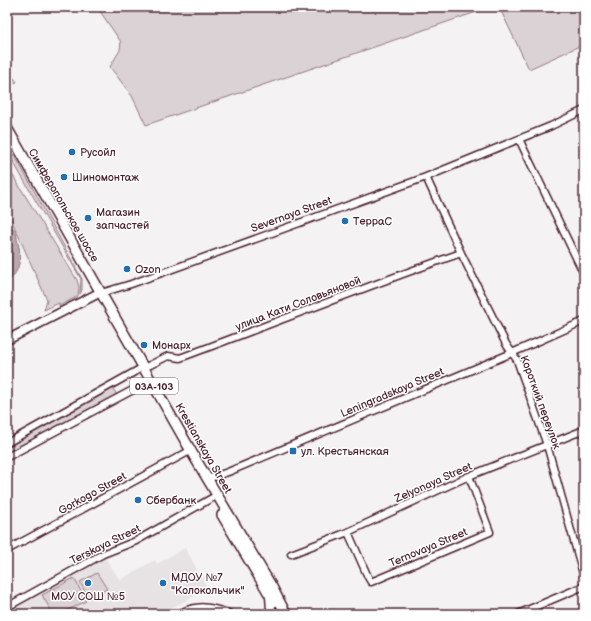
<svg xmlns="http://www.w3.org/2000/svg" width="591" height="621" font-family="'Balsamiq Sans',sans-serif">
  <style>
    .built { fill: #e7e2e3 }
    .green { fill: #dbd2d5; stroke: #927880 }
    .water { fill: #baa9ae; stroke: #8d727a }
    .lines { fill: none; stroke-linecap: round; stroke-linejoin: round }
    .street-casing { stroke: #4a1f2b; stroke-width: 9 }
    .secondary-casing { stroke: #4a1f2b; stroke-width: 11 }
    .primary-casing { stroke: #4a1f2b; stroke-width: 12 }
    .street { stroke: #fff; stroke-width: 6 }
    .secondary { stroke: #fff; stroke-width: 8 }
    .primary { stroke: #fff; stroke-width: 9 }
    .poi-dot { fill: #1f6fb2; stroke: #fff; stroke-width: 1.5 }
    .labels { text-anchor: middle; stroke-width: 3; stroke-linejoin: round; paint-order: stroke }
    .shield { fill: #fff; stroke: #80626b; stroke-width: 1 }
    .shield-label { font-size: 10px; font-weight: bold; fill: #4a1f2b }
    .poi-label { font-size: 11px; fill: #4a1f2b; stroke: #fff; text-anchor: start }
    .street-label { font-size: 11px; fill: #4a1f2b; stroke: #fff }
  </style>
  <rect width="100%" height="100%" fill="#f4f2f2"/>
  <filter id="ink" filterUnits="userSpaceOnUse"><feTurbulence type="fractalNoise" baseFrequency=".025" numOctaves="2"/><feDisplacementMap in="SourceGraphic" scale="8" xChannelSelector="R" yChannelSelector="G"/><feConvolveMatrix kernelMatrix="1 2 1 2 8 2 1 2 1" color-interpolation-filters="sRGB"/></filter>
  <g filter="url(#ink)">
    <!-- built -->
    <path class="built" d="M185,548l23,41 -48,25h-139l-6,-9 89,-49 16,24 35,-20 2,4z"/>
    <!-- green -->
    <path class="green" d="M97,7h394l-345,118 -14,-29 -22,-29 10,-17 1,-8z
      M499,7h85v37l-55,25z
      M7,69l10,13 -6,2 -4,-4z
      M14,154l68,125v11l-2,4 1,-15 -70,-121z
      M7,166l70,114 2,7 -1,9 -19,10v-3l-15,7 3,-10 -40,-90z
      M112,387l5,8 -110,60v-11z
      M97,573l10,16 -19,9 -8,-16z
      M74,578l12,23 -26,13h-7l-11,-19z"/>
    <!-- water -->
    <path class="water" d="M7,224c2,2 6,4 8,6 1,2 2,7 2,9 5,16 4,33 -10,43z"/>
    <g class="lines">
      <!-- street casing -->
      <g class="street-casing">
        <path id="street" d="M519,139l65,135
          M426,177l35,76 45,91 11,16 30,85 37,132
          M98,294l33,-10 295,-107 125,-51 33,-16
          M144,368l24,-12 12,2c94,-35 187,-72 281,-105
          M7,443l131,-73
          M7,457l139,-74
          M207,479l21,-7 284,-119 72,-32
          M348,532l20,45 3,5 119,-50 -21,-56
          M7,550l179,-97
          M291,554l57,-22 121,-56 115,-46
          M7,607l96,-53 33,-13 76,-43
          M7,613v1
          M518,614l66,-28"/>
      </g>
      <!-- secondary casing -->
      <g class="secondary-casing">
        <path id="secondary" d="M7,340l88,-45
          M181,614c17,-9 30,-6 47,0
          M268,614l3,-4 -1,-14"/>
      </g>
      <!-- primary casing -->
      <g class="primary-casing">
        <path id="primary" d="M7,128l188,330 77,129 14,27
          M222,515l52,87"/>
      </g>
      <!-- street -->
      <use href="#street" class="street"/>
      <!-- secondary -->
      <use href="#secondary" class="secondary"/>
      <!-- primary -->
      <use href="#primary" class="primary"/>
    </g>
  </g>
  <!-- markers -->
  <g class="poi-dot">
    <circle cx="72" cy="152" r="4"/>
    <circle cx="64" cy="177" r="4"/>
    <circle cx="88" cy="218" r="4"/>
    <circle cx="345" cy="221" r="4"/>
    <circle cx="127" cy="269" r="4"/>
    <circle cx="144" cy="345" r="4"/>
    <rect x="289" y="447" width="8" height="8" rx="2"/>
    <circle cx="138" cy="500" r="4"/>
    <circle cx="88" cy="583" r="4"/>
    <circle cx="163" cy="583" r="4"/>
  </g>
  <g class="labels">
    <!-- shield labels -->
    <rect class="shield" x="130" y="378" width="48" height="16" rx="3"/>
    <g class="shield-label">
      <text x="154" y="390">03А-103</text>
    </g>
    <!-- poi labels -->
    <g class="poi-label">
      <text x="80" y="156">Русойл</text>
      <text x="72" y="181">Шиномонтаж</text>
      <text x="96" y="216">Магазин<tspan x="96" dy="13">запчастей</tspan></text>
      <text x="353" y="225">ТерраС</text>
      <text x="135" y="273">Ozon</text>
      <text x="152" y="349">Монарх</text>
      <text x="301" y="455">ул. Крестьянская</text>
      <text x="146" y="504">Сбербанк</text>
      <text x="171" y="581">МДОУ №7<tspan x="171" dy="13">"Колокольчик"</tspan></text>
      <text x="88" y="600" text-anchor="middle">МОУ СОШ №5</text>
    </g>
    <!-- street labels -->
    <g class="street-label">
      <text transform="translate(64 205) rotate(60)" y="4">Симферопольское шоссе</text>
      <text transform="translate(291 214) rotate(-20)" y="4">Severnaya Street</text>
      <text transform="translate(298 303) rotate(-21)" y="4">улица Кати Соловьяновой</text>
      <text transform="translate(392 392) rotate(-23)" y="4">Leningradskaya Street</text>
      <text transform="translate(541 402) rotate(70)" y="4">Короткий переулок</text>
      <text transform="translate(204 448) rotate(60)" y="4">Krestianskaya Street</text>
      <text transform="translate(433 482) rotate(-24)" y="4">Zelyonaya Street</text>
      <text transform="translate(92 493) rotate(-29)" y="4">Gorkogo Street</text>
      <text transform="translate(105 544) rotate(-26)" y="4">Terskaya Street</text>
      <text transform="translate(428 547) rotate(-23)" y="4">Ternovaya Street</text>
    </g>
  </g>
  <!-- margin -->
  <rect width="591" height="621" fill="none" stroke="#fff" stroke-width="24"/>
  <rect x="12" y="12" width="567" height="597" fill="none" stroke="#4a1f2b" stroke-width="1.5" filter="url(#ink)"/>
</svg>
